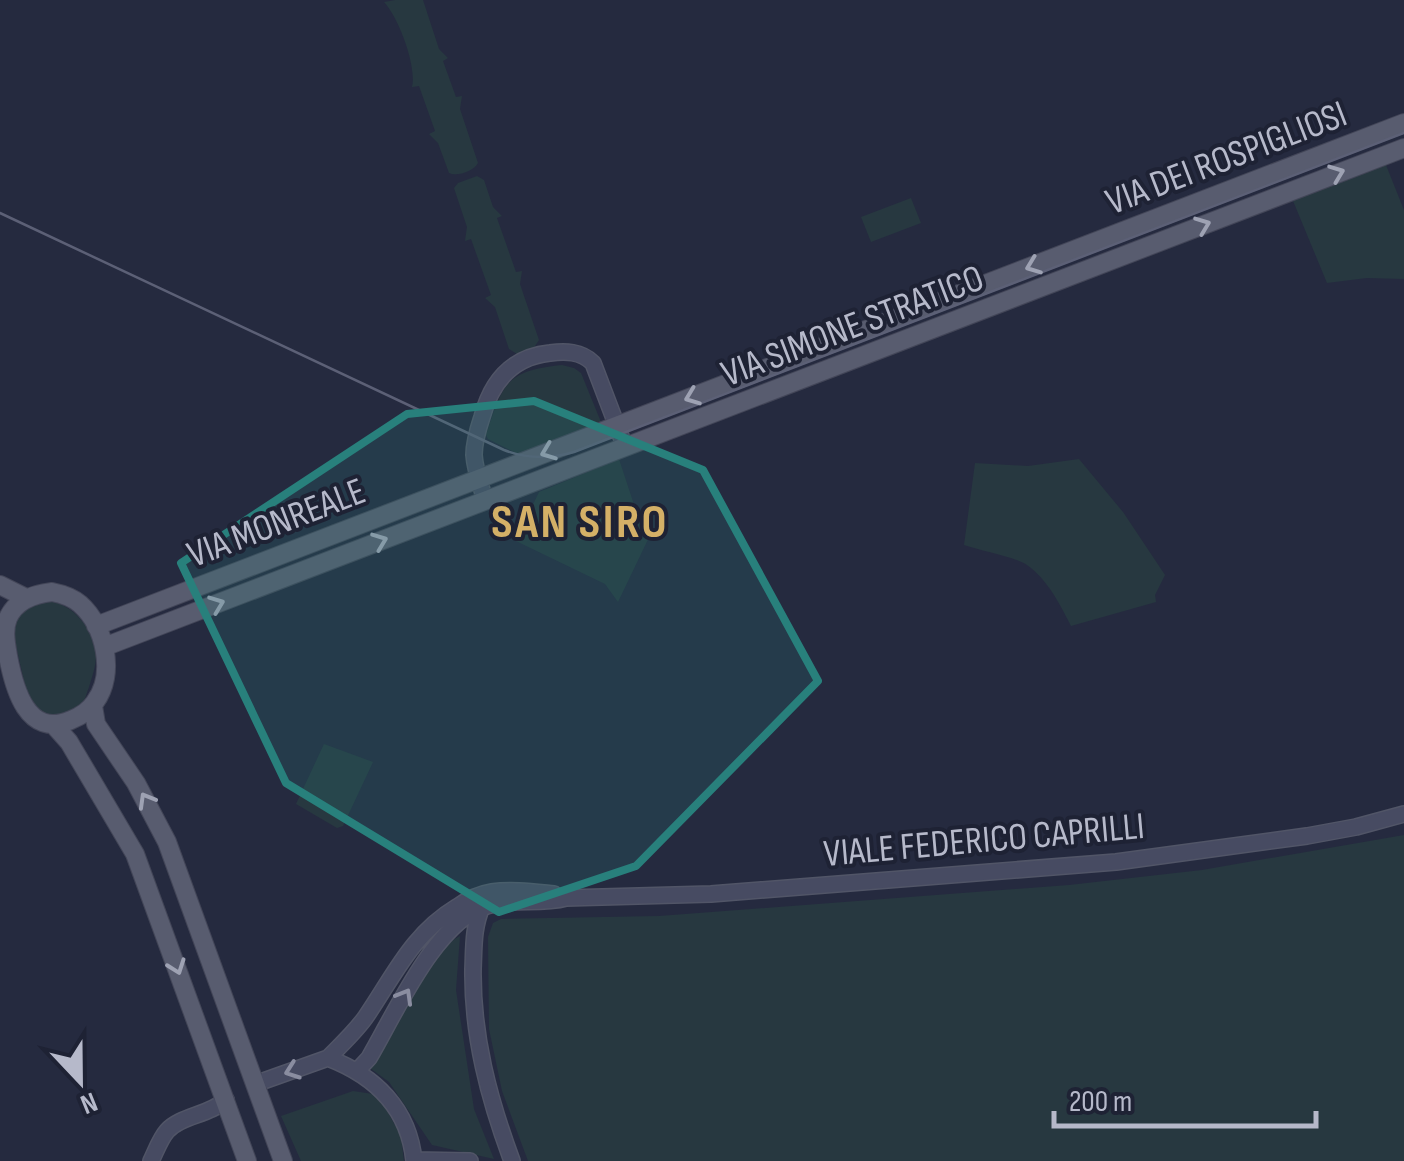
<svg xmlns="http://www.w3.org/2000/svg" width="1404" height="1161" font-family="'Sofia Sans Condensed',sans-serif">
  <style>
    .green { fill: #273840 }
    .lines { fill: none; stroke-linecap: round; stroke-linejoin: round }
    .secondary-casing { stroke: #515567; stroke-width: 18 }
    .primary-casing { stroke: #434658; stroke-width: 20 }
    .secondary { stroke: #474b62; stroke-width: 15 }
    .primary { stroke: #585c6f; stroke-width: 18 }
    .tram { stroke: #5c6076; stroke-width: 2.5 }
    .oneway { stroke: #9ea2b3 }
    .oneway2 { stroke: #8a8da0 }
    .marked { fill: #28807c; fill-opacity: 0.2; stroke: #28807c; stroke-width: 8; stroke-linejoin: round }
    .labels { text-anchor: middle; stroke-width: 8; stroke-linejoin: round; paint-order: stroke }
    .street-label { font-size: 38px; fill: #b6b9ca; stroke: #1e2234 }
    .district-label { font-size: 48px; font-weight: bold; letter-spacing: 2.5px; fill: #d4b067; stroke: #1e2234 }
  </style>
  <rect width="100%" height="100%" fill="#252a3f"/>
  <!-- green -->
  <path class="green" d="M395,0h28l16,49 9,9 -5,3 13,36 6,-1 -2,13 18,54c-4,8 -21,14 -29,10l-11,-30 -9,-9 6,-3 -16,-45 -7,1c5,-20 -13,-69 -28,-85z
    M1384,160l20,50v69l-37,-1 -40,5 -36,-87z
    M477,176l7,4 9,27 9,9 -5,2 19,54 6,-1 -2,13 19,56 -6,9 -16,5 -8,-5 -14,-42 -10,-9 6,-3 -20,-56 -6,2 2,-14 -13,-39 4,-5z
    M911,198l10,25 -50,19 -10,-25z
    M562,365l12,3 7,5 20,49 -83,32 -30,-15 -2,-4c17,-51 19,-64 76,-70z
    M619,459l21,64 12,8 -34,71 -13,-18 -89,-43 23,-49z
    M1079,459l44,53 42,63 -10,20 1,7 -85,24c-11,-22 -24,-47 -44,-61 -14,-9 -46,-14 -63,-20l11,-82 53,3z
    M47,600c26,4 48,29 49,56 0,10 -4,21 -7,31 -3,7 -4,16 -10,21 -7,7 -21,7 -31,8l-13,-8 -8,-14 -14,-61 3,-13 7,-11 7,-5z
    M324,744l49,18 -30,64 -6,2 -41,-24z
    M1404,835v326h-876l-26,-70 -13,-62 -1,-92 5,-14 8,-4 158,-3 410,-31 133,-15z
    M460,936l-4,54 18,119 20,50 -62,-14 -43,-63 -22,-16c13,-17 25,-34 36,-53 16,-26 28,-62 57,-77z
    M353,1091l20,3 12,13 16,29 3,25h-103l-20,-45z"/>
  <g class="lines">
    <!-- secondary casing -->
    <g class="secondary-casing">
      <path id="secondary" d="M485,500c-4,-14 -10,-30 -11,-45 0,-12 4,-26 8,-38 9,-34 29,-60 68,-64 15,-2 31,-2 43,10l32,84
        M482,907c-9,20 -8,40 -9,62 -1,67 16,130 39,192
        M328,1058c13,-13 26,-25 37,-40 29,-42 46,-83 92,-111 10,-7 23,-13 35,-15 20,-3 42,0 62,2
        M357,1071l12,-13c26,-44 67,-138 118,-152 26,-8 53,-1 79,-8l145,-4 405,-32 191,-26 49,-9 48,-13
        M255,1084l73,-26c47,18 81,51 86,103
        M414,1160l56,1
        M151,1161c5,-10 9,-22 16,-30 13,-15 42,-16 59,-31"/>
    </g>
    <!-- primary casing -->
    <g class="primary-casing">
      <path id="primary" d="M0,585l26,13
        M52,592c10,2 20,5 28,12 25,22 36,70 15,98 -6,9 -14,14 -24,18 -44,19 -57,-32 -63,-64 -2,-12 -5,-26 0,-38 8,-18 26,-24 44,-26z
        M96,626l1308,-503
        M104,647l1300,-499
        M93,706l3,18 40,59 31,59 116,319
        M53,724l16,18 66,112 112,307"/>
    </g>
    <!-- secondary -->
    <use href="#secondary" class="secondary"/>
    <!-- primary -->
    <use href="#primary" class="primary"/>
    <!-- tram -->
    <path class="tram" d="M0,213l504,237c23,9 46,9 70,2l830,-319"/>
  </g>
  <!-- one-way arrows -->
  <defs><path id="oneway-chevron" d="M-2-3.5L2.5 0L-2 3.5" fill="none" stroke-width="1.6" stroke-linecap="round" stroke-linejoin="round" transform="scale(2.5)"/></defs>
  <g class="oneway">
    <use href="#oneway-chevron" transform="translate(1337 173) rotate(-21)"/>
    <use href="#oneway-chevron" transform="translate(1203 225) rotate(-21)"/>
    <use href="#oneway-chevron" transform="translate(1033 266) rotate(159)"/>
    <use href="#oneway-chevron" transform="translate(692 397) rotate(159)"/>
    <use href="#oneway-chevron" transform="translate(548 452) rotate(159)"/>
    <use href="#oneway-chevron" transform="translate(380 541) rotate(-21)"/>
    <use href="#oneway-chevron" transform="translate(217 604) rotate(-21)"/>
    <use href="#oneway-chevron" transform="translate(146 800) rotate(-120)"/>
    <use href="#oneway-chevron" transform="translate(177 967) rotate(70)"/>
  </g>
  <g class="oneway2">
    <use href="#oneway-chevron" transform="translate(405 996) rotate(-60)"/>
    <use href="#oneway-chevron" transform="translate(292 1071) rotate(160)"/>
  </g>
  <!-- marked area -->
  <path class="marked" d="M534,401l169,69 115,211 -182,185 -137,46 -213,-129 -105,-220 226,-149z"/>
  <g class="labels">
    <!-- street labels -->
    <g class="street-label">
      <text transform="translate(1226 157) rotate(-21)" y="13">VIA DEI ROSPIGLIOSI</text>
      <text transform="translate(852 325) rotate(-21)" y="13">VIA SIMONE STRATICO</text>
      <text transform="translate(276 522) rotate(-21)" y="13">VIA MONREALE</text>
      <text transform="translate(984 839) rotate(-5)" y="13">VIALE FEDERICO CAPRILLI</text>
    </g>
    <!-- district labels -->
    <g class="district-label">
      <text x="580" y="537">SAN SIRO</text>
    </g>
  </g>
  <!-- north arrow -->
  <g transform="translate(80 1081) rotate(158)" stroke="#1e2234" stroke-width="8" paint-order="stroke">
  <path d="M0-8L18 38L0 25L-18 38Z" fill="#b6b9ca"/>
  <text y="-15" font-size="28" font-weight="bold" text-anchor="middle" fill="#b6b9ca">N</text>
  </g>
  <!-- scale -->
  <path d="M1054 1111v15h262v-15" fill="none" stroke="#b6b9ca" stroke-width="5"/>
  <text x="1069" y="1111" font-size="30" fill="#b6b9ca" stroke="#1e2234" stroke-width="8" paint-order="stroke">200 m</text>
</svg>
